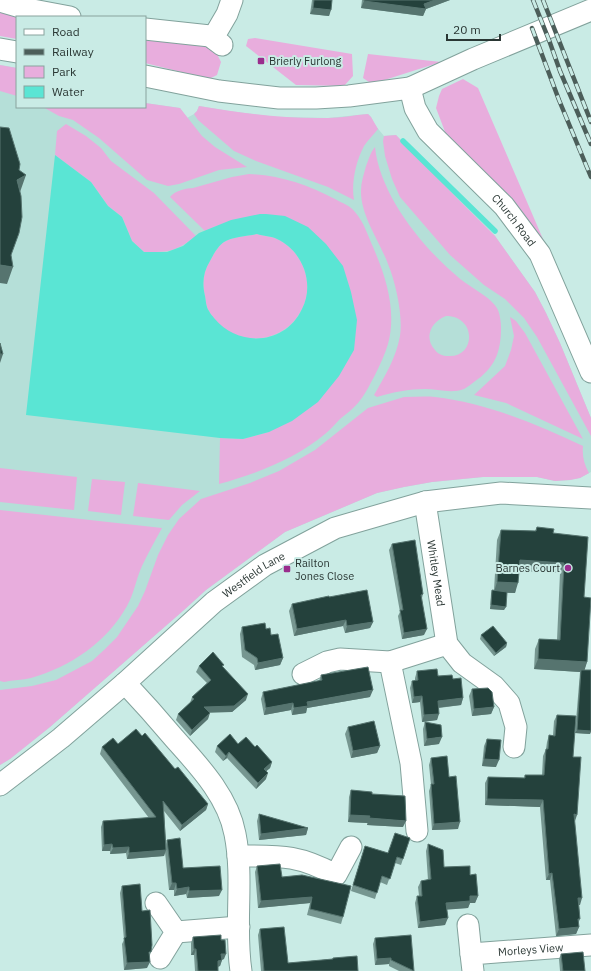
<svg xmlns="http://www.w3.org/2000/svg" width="591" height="971" font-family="'IBM Plex Sans',sans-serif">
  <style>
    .built { fill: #b5dfd8 }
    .green { fill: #e8addd; fill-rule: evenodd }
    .water { fill: #5ae5d4; fill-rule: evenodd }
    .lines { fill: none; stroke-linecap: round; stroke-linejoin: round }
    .stream { stroke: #5ae5d4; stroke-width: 5.5 }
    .minor-casing { stroke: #82a29c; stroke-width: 23 }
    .minor { stroke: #fff; stroke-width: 21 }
    .rail-casing { stroke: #4c5e5a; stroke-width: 4.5 }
    .rail { stroke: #c9ebe5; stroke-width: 3; stroke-dasharray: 9; stroke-linecap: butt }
    .wall { fill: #769690 }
    .shaded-wall { fill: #56746f }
    .building { fill: #24413c; stroke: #56746f }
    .poi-dot { fill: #9a2d8d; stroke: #c9ebe5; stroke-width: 1.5 }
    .labels { text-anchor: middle; stroke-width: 4; stroke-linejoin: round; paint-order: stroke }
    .poi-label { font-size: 11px; fill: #2a3734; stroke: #c9ebe5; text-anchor: start }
    .street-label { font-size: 11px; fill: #2a3734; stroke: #c9ebe5 }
  </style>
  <rect width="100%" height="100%" fill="#c9ebe5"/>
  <!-- built -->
  <path class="built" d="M0,65l17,3v39h128v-4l35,5 7,10 7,-4 3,-3 2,-5 30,5 48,6 51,1 40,-4 3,3 4,8 9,11 12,-1 61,63 38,38 40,56 11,21 14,30 31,75v54l-11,6 -10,2 -15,1 -18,-4h-54l-51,5 -28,5 -27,6 -92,39 -79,58 -22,20 -134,117 -40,32 -10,6z"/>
  <!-- green -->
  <path class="green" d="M0,8l44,9h-27v22l-17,-3z
    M145,36l69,12 7,14 -4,13 -8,4 -64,-16z
    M255,38l97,16 1,22 -9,10 -48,-1 -50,-39 2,-7z
    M368,54l73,8 -69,22 -9,-6z
    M0,65l17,3v28l-17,-5z
    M463,79l15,9 71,165 -102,-116 -11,-29 3,-12 3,-7z
    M145,103l35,5 22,28 13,11 32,20 -28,3 -40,14 -11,2 -21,-6 -48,-42 -26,-18 -14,-4 -16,-9h102z
    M199,106c42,7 86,13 129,12 13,0 26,-3 40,-4l3,3 7,12c-4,5 -10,11 -14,17 -8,15 -13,37 -10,54l-26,-13 -72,-26 -22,-10 -36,-31 -4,-6 3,-3z
    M66,124l20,12 15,12 10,13 43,32 42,43c-21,16 -26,16 -52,16l-12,-11 -10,-24 -14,-11 -17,-24 -36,-27 2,-24z
    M396,135l61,63 38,38 40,56 11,21 14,30 31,75v18l-54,-99 -13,-19 -19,-19 -21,-14 -34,-30 -50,-58 -8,-18 -7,-23 -2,-15 1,-5z
    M375,147c5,48 47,100 83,130 11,10 34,20 40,33 2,5 3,12 3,18 0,24 -6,40 -27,54 -3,2 -6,5 -10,7 -12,5 -27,0 -39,0 -16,0 -32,3 -48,8l-3,-2c11,-19 22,-37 26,-59 3,-21 -4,-52 -12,-72 -8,-22 -28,-49 -27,-74 0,-8 3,-16 5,-24 3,-7 4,-13 9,-19zM446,316c31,0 30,42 2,40 -5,0 -10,-2 -13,-6 -12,-13 -3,-29 11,-34z
    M249,174c31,1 59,11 86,25 7,4 16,7 20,13 9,10 13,24 18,35 13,30 24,64 15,97 -3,10 -8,21 -13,31 -5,9 -10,20 -17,28 -5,6 -12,11 -18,16 -5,5 -10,11 -15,15 -30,25 -69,40 -106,50l1,-46 23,1 26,-7 57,-188 -110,-18 -11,5 -35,-34c4,-6 17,-9 23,-9l39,-11z
    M257,234c6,2 14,2 20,5 26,12 38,45 25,70 -18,38 -73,40 -93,2 -3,-4 -3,-10 -4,-15 -3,-11 -2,-24 5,-35 3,-6 8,-15 14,-19 7,-5 24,-6 33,-8z
    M510,317l6,4 9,12 58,106 -77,-36 -32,-8 31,-29 6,-16 3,-14z
    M404,397c10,0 21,-1 31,0 52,6 101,27 148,49 -1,10 1,18 6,27l-9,5 -10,2 -15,1 -18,-4h-54l-51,5 -28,5 -27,6 -92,39 -79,58 -22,20 -134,117 -40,32 -10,6v-75l32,-4 24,-6 36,-19 12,-11 13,-13 21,-31 7,-15 13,-36 10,-20 11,-16 22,-20 49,-16 29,-12 36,-21 53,-42z
    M0,468l77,9 -3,33 -74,-8z
    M92,479l33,3 -4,33 -33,-4z
    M138,483l62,8 -18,14 -13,15 -36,-4z
    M0,510l162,18c-7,13 -14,25 -20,38 -6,13 -8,28 -15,40 -20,36 -57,61 -96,72 -8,2 -18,2 -27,4l-4,-1z"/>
  <!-- water -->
  <path class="water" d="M55,155l36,27 17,24 14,11 10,24 12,11h23l16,-6 16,-13 32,-13 29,-6h6l19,2 23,11 18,17 17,22 8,26 6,28 -3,30 -15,26 -21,26 -26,19 -23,11 -26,7 -23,-1 -194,-23zM257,234c6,2 15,2 20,5 26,12 38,45 25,70 -17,36 -63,39 -88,9 -1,-2 -4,-4 -5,-7 -3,-4 -3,-10 -4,-15 -3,-12 -2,-24 5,-35 3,-6 8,-15 14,-19 7,-5 24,-6 33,-8z"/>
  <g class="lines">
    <!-- stream -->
    <path class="stream" d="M403,141l92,90"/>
    <!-- minor casing -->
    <g class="minor-casing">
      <g id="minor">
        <path d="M0,1l27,8 43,8"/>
        <path d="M145,29l65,7 12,9"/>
        <path d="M213,38l14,-24 5,-14"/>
        <path d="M0,49l17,3"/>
        <path d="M145,76l74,15 60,7h37l33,-2 61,-8 63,-29 118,-49"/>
        <path id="s1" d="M410,88l5,20 13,23 76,75 36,48 51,118"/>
        <path id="s2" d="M425,502l22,142 15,19 32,23 15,17 7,24 -2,20"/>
        <path d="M390,662l21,101 6,68"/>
        <path d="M303,674l24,-12 13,-3 50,3 57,-18"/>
        <path d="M125,683c17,18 33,36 49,55 24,27 54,58 61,96 9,45 -1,92 6,137"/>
        <path id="s3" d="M0,785l61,-47 64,-55 89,-81 51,-37 70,-37 90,-26 76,-9 90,5"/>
        <path d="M238,856c42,0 59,-2 98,19l15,-28"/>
        <path d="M156,903l20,29 -16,26"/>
        <path d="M468,925l3,29"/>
        <path d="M176,932l63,-5"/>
        <path id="s4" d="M473,971l-2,-17 120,-9"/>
      </g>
    </g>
    <!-- minor -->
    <use href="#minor" class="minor"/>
    <!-- rail casing -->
    <g class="rail-casing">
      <path id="rail" d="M533,0l16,40 11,31 31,73
        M543,0l48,122
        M532,28l27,72 32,77"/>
    </g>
    <!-- rail -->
    <use href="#rail" class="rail"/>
  </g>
  <!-- wall -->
  <path class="wall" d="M312,0h20l-3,16 -19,-2z
    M362,0h88l-24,9 -3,7 -62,-8z
    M537,527l16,6 31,64 3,65 -3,8 6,64 -15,-1 5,-61 -46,-3 1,-20 4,-10 18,1 3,-67 -41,-2 -4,22h-8l-3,17 -14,-1 1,-15 1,-4h2l3,-50 4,-10 34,1z
    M392,544l31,50 -1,4 2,37 -22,4 -4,-23 2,-4 -11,-62z
    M329,597l44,25 -3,6 -25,5 -2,-7 -49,10 -5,-25 3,-7z
    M242,627l24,2 5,6 12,23 -3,7 -25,5 -1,-5 -12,-8 -2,-23z
    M481,635l26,8 -1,4 -12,9 -14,-17z
    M199,666l24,1 23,33 -14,12h-23l-1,7 -18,17 -14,-16 2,-6 12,-11 2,-6 15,-14 -11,-11z
    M417,671l36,8 10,19 -2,7 -22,3 -2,12 -15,2 -2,-20 -8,1 -2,-15 2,-7h3v-3z
    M321,675l49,22 -63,11 -1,5 -14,2 -1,-5 -27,5 -3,-16 2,-7 56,-11z
    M472,689l22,18 -3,7 -19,2 -3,-20z
    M557,715l16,42 2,64h-1l6,84h-1l1,14 -2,5 1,3 -3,7 -20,2 -6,-56h-4l-6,-73 -55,-2v-22l3,-6 36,1 1,-3h17l1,-19 3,-7 1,-7 2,-7h4l1,-14z
    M425,722l14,22 -15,2 -1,-17z
    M348,727l32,19 -3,7 -26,5 -6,-24z
    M142,736l66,68 -2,6 -26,21 -16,-20 2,33 1,-4 16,28 36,28 -32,2 -1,-4 -12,2v-6h-5l-4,-38 -1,4 -37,3 -1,-6 -16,1v-3h-8l-1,-24 2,-6 46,-3 -49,-64 2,-7 16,-3z
    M487,739l9,28 -14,-1 2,-20z
    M238,744l17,3 17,15 -2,6 -4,3v8l-10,10 -29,-31 -4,3 -8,-9 2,-6z
    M431,758l27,71 -26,1 -3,-39 2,-6 -2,-20z
    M351,790l21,4 31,33 -36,-2 1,-2 -20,-1 1,-25z
    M259,814l49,14 -2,7 -47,5 -2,-19z
    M410,838l-9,27 -6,-2 -8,22 -7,-3 -5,17 -24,-8 14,-45 23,7z
    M428,844l16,23 26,8 8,21 -3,7h-5l-2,5 -21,1 -2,16 -27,3 -3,-25 2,-7h2l-1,-9 3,-6 7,-1 -2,-29z
    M257,866l25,11 61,40 -2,7 -34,-9 3,-12 -52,5 -3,-36z
    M122,886l20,25 5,57 -23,2 -2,-26 2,-4 -4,-47z
    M260,929l28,34 44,-4 1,-1 25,13h-97l-3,-36z
    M193,937l31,22 -2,1 -2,6 -2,1v4h-23l-1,-16h-3v-12z
    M375,938l39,33h-15l-10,-5v-2l-14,1 -2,-21z
    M561,954l24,17h-25l-1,-12z"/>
  <!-- shaded-wall -->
  <path class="shaded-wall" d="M435,0h15l-24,9 -3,7 -62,-8 3,-7 60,3z
    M313,8l18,2 -2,6 -19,-2z
    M26,175l-6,17 -3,-12z
    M0,265l13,2 -6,17 -7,-1z
    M0,354h3l-3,9z
    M520,560l44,3 -4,10 -43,-3z
    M497,582l21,1 -3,10 -21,-1z
    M491,605l15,2 -2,3 -14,-1z
    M346,620l-3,6 -49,10 3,-7z
    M373,622l-3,6 -25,5 2,-7z
    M427,629l-3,6 -22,4 2,-6z
    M507,643l-1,4 -12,9 2,-3z
    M283,658l-3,7 -25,5 3,-7z
    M538,659l49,3 -3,10 -3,-2 -1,2 -46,-3z
    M373,690l-3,7 -63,11 -1,5 -14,2 2,-7 13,-6z
    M248,694l-2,6 -14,12 -30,1 2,-6z
    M422,696l-2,6 -8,1 2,-6z
    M463,698l-2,7 -26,3 3,-7z
    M293,703l-2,7 -27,5 2,-7z
    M494,707l-3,7 -19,2 2,-7z
    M210,713l-2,6 -18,17 2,-6z
    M439,714l-2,6 -15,2 2,-7z
    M577,730l14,1v1l-1,2 -15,-1z
    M442,737l-3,7 -15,2 3,-7z
    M380,746l-3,7 -26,5 2,-7z
    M229,752l-2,6 -4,3 3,-5z
    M484,759l15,1 -3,7 -14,-1z
    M272,762l-2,6 -8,7 2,-6z
    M268,773l-2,6 -10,10 2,-6z
    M487,799l56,1 -3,7 -55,-2z
    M208,804l-2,6 -26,21 2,-6z
    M574,814l3,1 -2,6h-4z
    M350,815l20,1 -2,7 -20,-1z
    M369,818l37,3 -3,6 -36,-2z
    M460,822l-2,7 -26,1 2,-6z
    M308,828l-2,7 -47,5 2,-6z
    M112,844l-2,7h-8l2,-6z
    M129,847l-3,6 -16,1 3,-6z
    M166,850l-2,6 -37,3 2,-6z
    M552,873l-2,7h-4l3,-6z
    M172,883h4l-2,7h-5z
    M189,887l-3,7 -12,2 3,-7z
    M222,890l-3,6 -32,2 2,-7z
    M470,896h8l-3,7h-5l-2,5 -25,2 3,-7z
    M312,897l-2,6 -52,5 3,-7z
    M578,898h4l-2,7h-5z
    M448,918l-3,7 -27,3 2,-6z
    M579,927l-3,7 -20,2 3,-7z
    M194,949h2l-2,6h-3z
    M221,954h5l-2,5 -5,1z
    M391,958l-2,6 -14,1 2,-6z
    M222,960l-2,6 -5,1 3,-6z
    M150,962l-3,6 -23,2 3,-7z"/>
  <!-- building -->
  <path class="building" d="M314,0h18l-1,10 -18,-2z
    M364,0h71l-11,4 2,5 -62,-8z
    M0,127l9,1 11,36 -1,6 7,5 -9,5 4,16 1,21 -3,16 -8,22 2,12 -13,-2z
    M0,343l3,11h-3z
    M537,527l17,2 -1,4 35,4 -4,60 7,1 -4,64 -49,-3 1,-20 21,1 4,-77 -44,-3 -2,23 -21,-1 4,-52 35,1z
    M415,540l8,54 -2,1 6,34 -23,4 -4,-23h3l-11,-66z
    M367,590l6,32 -26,4 -1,-6 -49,9 -5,-25 37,-8v1z
    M492,590l15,2 -1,15 -15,-2z
    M265,623l1,6 4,-1 1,7 7,-1 5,24 -25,5 -1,-5 -12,-8 -3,-23z
    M493,626l14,17 -11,10 -15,-18z
    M213,652l11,13 -2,1 26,28 -14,12 -30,1 6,6 -18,17 -14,-16 16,-15 -2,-2 19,-17 -12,-14z
    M368,667l5,23 -66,12 1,4 -14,2 -1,-5 -27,5 -3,-16 59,-12 -1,-5z
    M437,669l1,7 14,-1 1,4 8,-1 2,20 -25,3 1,13 -15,1 -2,-19 -8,1 -2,-16 6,-1 -1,-9z
    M581,670h10v61l-14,-1z
    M488,688l4,4 2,15 -20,2 -2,-20z
    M557,715l19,1 -3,41h8l-4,58 -3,-1 8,84h-4l2,21h-2l1,8 -20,2 -7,-56 -3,1 -6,-74 -56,-1 1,-22 37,1v-3h19l2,-26h2l1,-14 6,1z
    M374,721l6,25 -27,5 -5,-24z
    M425,722l16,3 1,12 -15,2z
    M136,729l6,7 3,-3 30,36 3,-2 30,37 -26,21 -19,-24 3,49 -37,3v-6l-16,1 -1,-4 -8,1 -1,-24 53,-4 -54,-70 11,-9 5,6z
    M230,734l8,10 8,-7 9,10 2,-2 15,17 -8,7 4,4 -10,10 -29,-31 -3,4 -9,-10z
    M487,739l14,1 -2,20 -15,-1z
    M447,756l2,21 7,-1 4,46 -26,2 -3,-40h3l-3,-26z
    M351,790l21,2v2l33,2 1,25 -37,-3 1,-2 -20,-1z
    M259,814l49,14 -47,6z
    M395,833l15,5 -7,21 -6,-2 -7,22 -8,-3 -5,17 -24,-8 12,-39 23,7z
    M180,838l3,30 37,-2 2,24 -33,1v-4l-12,2 -1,-6h-4l-5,-43z
    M428,844l15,6 1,17 26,-1v9l6,-1 2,22h-8v5l-24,2 2,15 -28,4 -3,-26h5l-1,-15 10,-2z
    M280,864l2,13 20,-2 49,11 -8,31 -33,-8 2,-12 -51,4 -4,-35z
    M140,884l2,27 8,-1 2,35 -1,7h-2l1,10 -23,1 -3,-25 2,-1 -4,-51z
    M284,927l4,36 45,-4v-1l24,-2 1,15h-94l-4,-42z
    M221,935v5h4l1,14h-5l1,6 -4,1v10h-20l-2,-22h-2l-1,-12z
    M411,935l3,36 -23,-11v-2l-14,1 -2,-21z
    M583,952l2,19h-22l-2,-17z"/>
  <!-- markers -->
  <g class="poi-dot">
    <rect x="257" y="57" width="8" height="8" rx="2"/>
    <circle cx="568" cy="568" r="4"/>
    <rect x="283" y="565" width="8" height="8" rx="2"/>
  </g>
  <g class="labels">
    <!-- poi labels -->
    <g class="poi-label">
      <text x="269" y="65">Brierly Furlong</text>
      <text x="295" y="567">Railton<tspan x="295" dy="13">Jones Close</tspan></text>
      <text x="560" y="572" text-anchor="end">Barnes Court</text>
    </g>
    <!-- street labels -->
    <g class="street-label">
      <text dy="4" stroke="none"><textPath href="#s1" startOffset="171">Church Road</textPath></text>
      <text dy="4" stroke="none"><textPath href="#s2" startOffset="72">Whitley Mead</textPath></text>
      <text dy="4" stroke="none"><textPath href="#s3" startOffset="330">Westfield Lane</textPath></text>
      <text dy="4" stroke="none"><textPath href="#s4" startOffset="77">Morleys View</textPath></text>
    </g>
  </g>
  <!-- legend -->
  <rect x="16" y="16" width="130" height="92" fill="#c9ebe5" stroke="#89a39e"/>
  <rect x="24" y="29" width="20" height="6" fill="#ffffff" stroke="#89a39e"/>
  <text x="52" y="36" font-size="12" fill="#2a3734">Road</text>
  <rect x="24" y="49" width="20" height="6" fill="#4c5e5a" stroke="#89a39e"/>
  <text x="52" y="56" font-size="12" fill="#2a3734">Railway</text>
  <rect x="24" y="66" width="20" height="12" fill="#e8addd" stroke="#89a39e"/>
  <text x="52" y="76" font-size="12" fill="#2a3734">Park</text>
  <rect x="24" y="86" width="20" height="12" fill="#5ae5d4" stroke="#89a39e"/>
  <text x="52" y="96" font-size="12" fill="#2a3734">Water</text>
  <!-- scale -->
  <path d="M447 34v6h53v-6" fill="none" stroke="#2a3734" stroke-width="2"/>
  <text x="453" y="34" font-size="12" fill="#2a3734" stroke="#c9ebe5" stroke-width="3" paint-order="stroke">20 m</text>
</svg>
